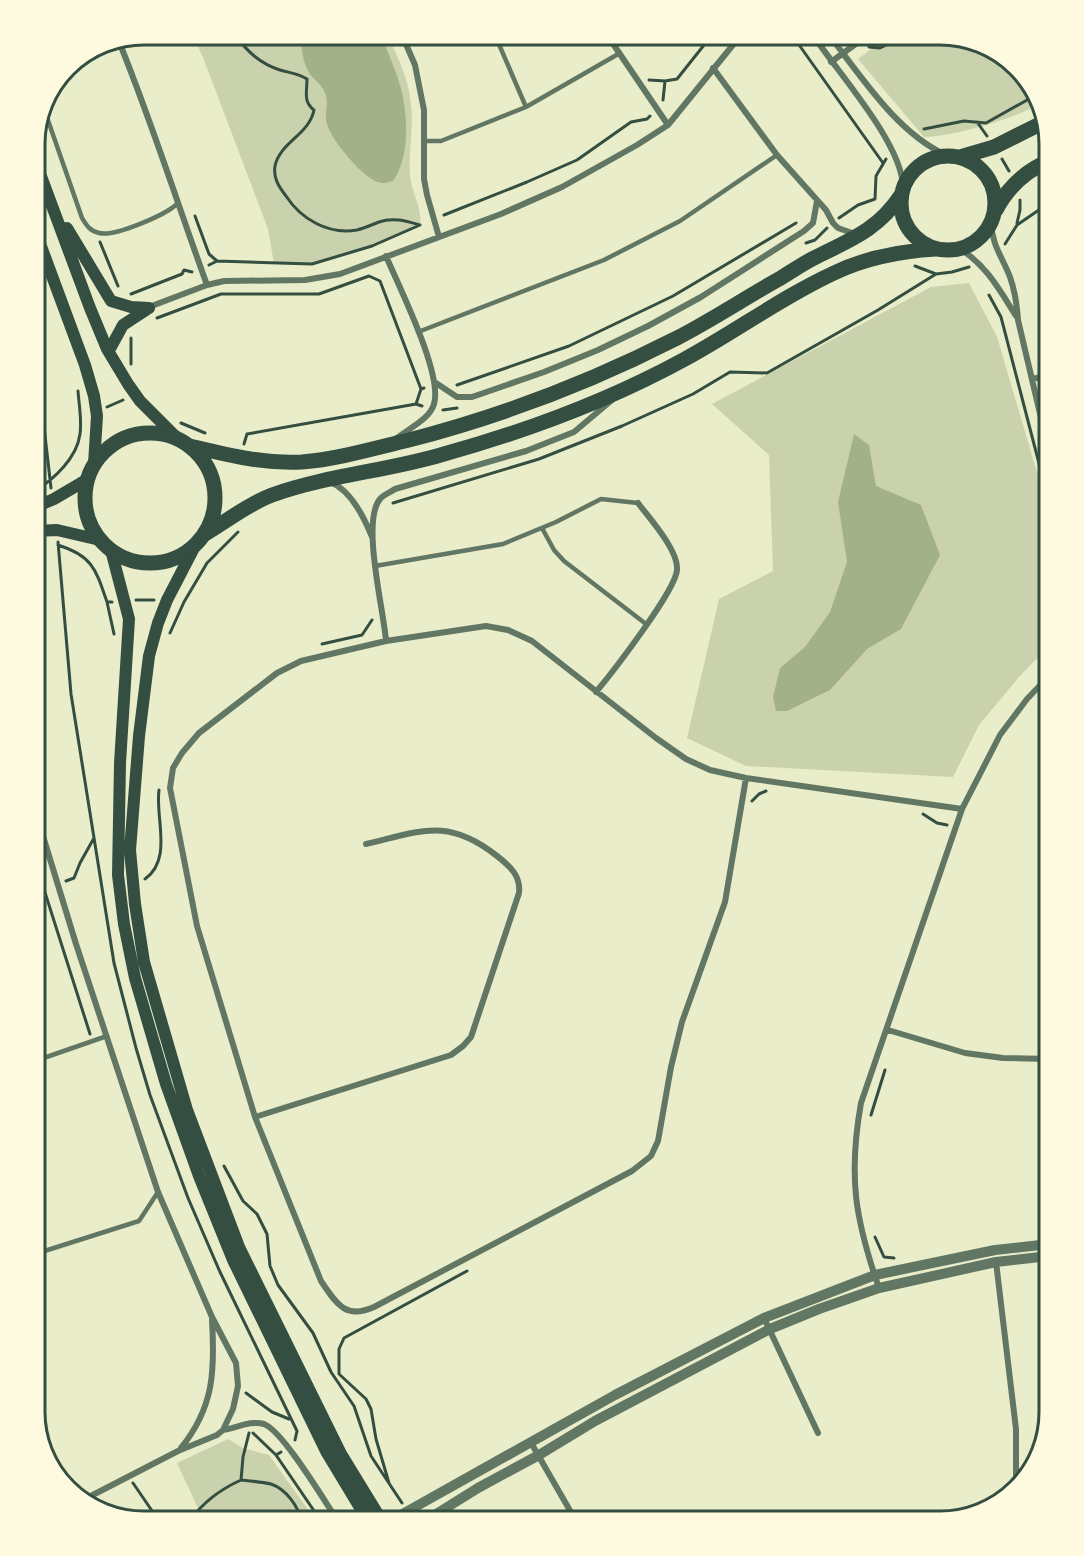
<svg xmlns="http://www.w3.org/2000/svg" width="1084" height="1556" font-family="'Sofia Sans Condensed',sans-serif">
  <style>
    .green { fill: #cad2ad }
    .water { fill: #a3b18a }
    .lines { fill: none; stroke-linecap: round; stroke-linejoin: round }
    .path { stroke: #344e41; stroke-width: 3 }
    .service { stroke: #617663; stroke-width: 4.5 }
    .minor { stroke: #617663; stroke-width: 6 }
    .tertiary { stroke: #617663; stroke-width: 10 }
    .secondary { stroke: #344e41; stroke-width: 12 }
    .primary { stroke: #344e41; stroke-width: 15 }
    .rim { fill: none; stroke: #344e41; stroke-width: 3 }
  </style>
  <rect width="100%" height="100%" fill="#e9edc9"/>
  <!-- green -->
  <path class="green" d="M193,35h194c11,22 22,45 24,70 3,23 -3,47 -1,70 1,17 13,34 10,50l-48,21 -63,18h-35l-6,-35 -64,-169z
    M890,35h56l49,14 40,40 4,15c-25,15 -87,33 -115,33l-66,-78z
    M969,283l28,54 47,159 5,11v139l-30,31 -40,48 -26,52 -207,-11 -59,-28 32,-139 54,-28 -4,-116 -57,-51 219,-117z
    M228,1439l15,9 26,7 47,66h-112l-27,-58z"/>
  <!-- water -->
  <path class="water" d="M300,35h80l3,5c6,16 14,32 18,49 7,27 9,68 -8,92 -6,2 -12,3 -18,0 -15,-7 -47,-44 -49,-61 -1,-9 3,-18 -1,-27 -4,-10 -13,-14 -17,-22 -6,-11 -6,-24 -8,-36z
    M854,434l15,11 7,41 45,19 19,50 -39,74 -34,20 -37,41 -43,21h-11l-3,-14 7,-29 25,-21 25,-35 17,-50 -9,-60z"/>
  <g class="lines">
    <!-- path -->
    <path class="path" d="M792,35l91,128
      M869,47l11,1 27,-13
      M649,80l16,1 -2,19
      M665,81l12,-2 35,-44
      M977,122l10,14
      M924,129l40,-8 22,2 50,-28
      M1002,159l7,12
      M444,215l83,-33 50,-22 54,-38 16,-3 3,-3
      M195,216l14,38 8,7 -8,4
      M839,218l19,-13 17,-6 1,-23 10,-17
      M1017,223l3,-13v-10
      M100,242l18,44
      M806,243l9,-3 12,-12
      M1005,244l12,-19 32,-22
      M217,261l95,3 60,-18 48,-21c-14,-4 -27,-8 -41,-3 -8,3 -14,6 -22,8 -29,5 -56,-11 -71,-34 -7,-9 -13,-18 -11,-30 5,-24 34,-31 39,-56 -11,-8 -7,-18 -7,-31 -10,-6 -17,-6 -27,-9 -20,-6 -33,-19 -45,-35
      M915,266l21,8
      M131,294l51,-20 2,-4 8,2
      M989,295l12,22 41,158 7,19
      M157,318l64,-24h98l50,-18 11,5 41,108
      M131,338v26
      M35,348l16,140
      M457,385l112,-39 104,-50 123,-73
      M416,404l5,-15 3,-1
      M107,407l16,-7
      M443,410l14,-2
      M181,423l24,10
      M244,444l3,-10 169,-30 6,2
      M35,491c19,-12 42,-33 45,-57 2,-14 -1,-29 -2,-43
      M393,503l146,-44 83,-33 71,-32 37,-22 37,1 111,-63 58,-36 16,-2 17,-5
      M58,542l13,152 43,269 22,85 14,47 38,103 32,74 77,159 -2,9
      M58,545c35,11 38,25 49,57h5
      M136,600h18
      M107,602l7,32
      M184,602l23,-39 31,-31
      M170,633l14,-31
      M322,644l40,-9 10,-15
      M752,801l7,-7 7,-3
      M923,814l14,9 10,2
      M35,861l55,173
      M145,879c28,-20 10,-61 14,-89
      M66,881l8,-3 6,-15 14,-25
      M871,1115l14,-45
      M224,1166l19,35 14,13 10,20 3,32 8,19 35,48 18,39 23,34 17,50 31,47
      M875,1237l9,20 10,1
      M246,1393l26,19 17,7
      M253,1433l23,22
      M41,1437l29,51
      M281,1452l-5,3 45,66
      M241,1480c10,1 21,2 30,4 15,5 28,23 30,37
      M133,1483l26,38
      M389,1483l-13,-44 -5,-30 -5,-10 -27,-25v-25l5,-11 123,-67
      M189,1521c15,-19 30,-31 52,-41l2,-23 6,-24"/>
    <!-- service -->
    <path class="service" d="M495,35l31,72
      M43,106l39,112c5,8 8,13 17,15 16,4 66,-18 78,-29
      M424,141h17l85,-34 94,-54
      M418,332l186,-72 76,-39 97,-66
      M542,528l12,22 10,11 82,63
      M375,566l128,-22 53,-22 45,-23 37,4
      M35,1061l72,-25
      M35,1254l104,-33 19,-29"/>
    <!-- minor -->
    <path class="minor" d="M402,35l13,30 9,45v69l3,16 12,42
      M607,35l61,90
      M813,35c25,38 88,107 90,151
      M829,35c32,41 68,98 117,120
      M120,44c32,79 58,161 87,241
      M831,62l37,-27
      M713,68l64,87 49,55 7,13 5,5 17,6
      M991,222c1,24 11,34 19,55 5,14 7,28 8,43l31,132
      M959,248c28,18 40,41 57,68
      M386,256c13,31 57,118 48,148 -4,15 -26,25 -37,34
      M149,307l58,-22 17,-4 81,-1 35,-6 161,-60 61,-27 75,-42 31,-20 73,-90
      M1033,379l16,-4
      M436,383l21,14h15l72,-25 54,-22 50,-24 53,-29 103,-66 9,-8 4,-22
      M330,482c21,8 34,35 42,55
      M386,641c-2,-30 -25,-119 -6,-142 3,-4 11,-7 15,-10l131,-38 48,-19 38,-32
      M596,692c16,-19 80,-102 81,-122 2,-19 -27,-51 -39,-67
      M746,778l-21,124 -43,120 -11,45 -13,74 -7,15 -19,15 -258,136c-29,13 -38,-4 -53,-26l-66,-164 -58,-191 -27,-138 3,-20 9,-15 17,-20 78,-60 24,-12 85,-20 100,-15 22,4 24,11 124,97 30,21 24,11 36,8 216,31
      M35,810l41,134 82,248 54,125 24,46 2,23 -5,23 -10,21 -6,5 -39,16 -95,49
      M35,828l6,17
      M888,1030l77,23 38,5 46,1
      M255,1117l196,-62 12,-9 8,-9 48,-144c2,-17 -9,-27 -22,-37 -49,-39 -76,-25 -131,-12
      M996,1262l20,167v56
      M879,1288c-24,-69 -31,-112 -18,-185l101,-294 38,-74 27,-36 22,-23
      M764,1318l54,115
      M223,1430c14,-2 27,-10 41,-6 19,7 61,78 74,97
      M530,1441l46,80
      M181,1448c33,-41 34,-77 31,-128"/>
    <!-- tertiary -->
    <path class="tertiary" d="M390,1521l225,-126 149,-77 111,-43 120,-25 54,-6
      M425,1521l53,-33 61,-33 56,-34 175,-92 49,-20 60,-21 117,-26 53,-6"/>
    <!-- secondary -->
    <path class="secondary" d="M35,160l55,148 17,41 21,35 12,17 37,37
      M67,228l44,73 20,6 18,1
      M35,230l50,135 9,31 3,20 -3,48
      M107,349l4,-2 12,-22 26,-17
      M35,507l19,-8 34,-20
      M35,531l22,-1 43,10
      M195,546l-28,54 -9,23 -9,33 -10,80 -9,114 5,54 9,58 43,148 52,137 102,207 41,67
      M111,550l18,69 -9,144 -2,112 6,49 11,54 31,106 33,92 34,84 94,193 41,68"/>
    <!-- primary -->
    <path class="primary" d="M901 203a47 47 0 1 1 94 0a47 47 0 1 1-94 0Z
      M960,157l34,-10 50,-25
      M996,210c12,-23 29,-39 53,-49
      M85 498a65 65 0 1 1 130 0a65 65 0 1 1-130 0Z
      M190,446c38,9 73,18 112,16 36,-3 73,-14 107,-22 93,-24 182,-58 268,-102 35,-18 68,-40 102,-59 12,-7 23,-15 35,-21 36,-18 64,-28 87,-63
      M205,534c22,-13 43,-30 67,-39 56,-20 116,-24 172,-41 83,-23 166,-54 241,-95 50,-27 97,-62 149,-86 31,-15 68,-22 102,-24"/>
  </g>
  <!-- crop -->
  <path d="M0 0H1084V1556H0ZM144 45H940A99 99 0 0 1 1039 144V1412A99 99 0 0 1 940 1511H144A99 99 0 0 1 45 1412V144A99 99 0 0 1 144 45Z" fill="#fefae0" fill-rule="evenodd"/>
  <path class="rim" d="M144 45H940A99 99 0 0 1 1039 144V1412A99 99 0 0 1 940 1511H144A99 99 0 0 1 45 1412V144A99 99 0 0 1 144 45Z"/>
</svg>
